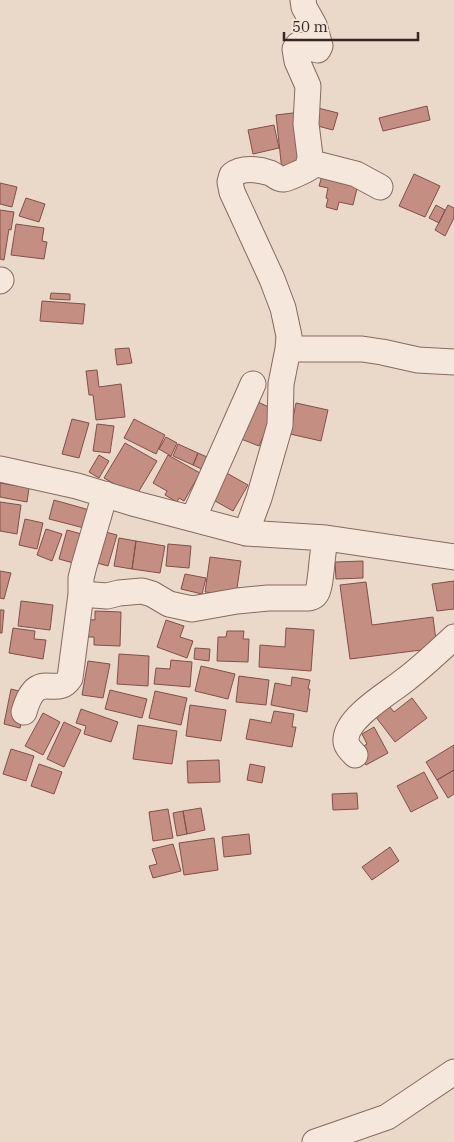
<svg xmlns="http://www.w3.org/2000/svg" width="454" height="1142" font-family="'IBM Plex Serif',serif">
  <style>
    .building { fill: #c48e83; stroke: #815048 }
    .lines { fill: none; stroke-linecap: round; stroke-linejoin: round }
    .minor-casing { stroke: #856a60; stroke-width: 27 }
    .minor { stroke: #f6e7dc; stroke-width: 25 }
  </style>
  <rect width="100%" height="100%" fill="#ead8c9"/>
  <!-- building -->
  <path class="building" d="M427,106l3,14 -47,11 -4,-13z
    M314,107l24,6 -5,17 -23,-6z
    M301,112l6,56 -25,3 -6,-56z
    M274,125l5,23 -26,6 -5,-24z
    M414,174l26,12 -15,31 -26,-11z
    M322,176l37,4 -6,25 -14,-3 -2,8 -11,-3 2,-8 -2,-1 2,-10 -9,-2z
    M0,183l17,4 -5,20 -12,-3z
    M26,198l19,6 -6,18 -20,-6z
    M436,205l9,5 -6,13 -10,-5z
    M448,205l6,3v10l-9,18 -10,-6z
    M0,210l14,2 -3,18 -2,-1 -5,31 -4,-1z
    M16,224l28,4 -2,13 5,1 -3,17 -33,-4z
    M51,293l19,1v6l-20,-1z
    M42,301l43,3 -2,20 -43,-3z
    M129,348l3,15 -15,2 -2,-16z
    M97,370l2,17 22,-3 4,33 -29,3 -3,-25h-4l-3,-24z
    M258,402l17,8 -16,36 -18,-7z
    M296,403l32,7 -7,31 -31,-7z
    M72,419l17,4 -10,35 -17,-4z
    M134,419l31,16 -9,19 -32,-16z
    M97,424l17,2 -4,27 -17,-2z
    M166,437l11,6 -6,13 -12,-7z
    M125,443l32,18 -21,35 -32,-18z
    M178,444l20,9 -5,12 -20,-9z
    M198,453l18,8 -6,12 -17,-8z
    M99,455l10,6 -10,17 -10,-6z
    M168,455l32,18 -16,28 -5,-3 -2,4 -12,-7 2,-4 -14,-8z
    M223,471l25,14 -15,26 -25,-14z
    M0,483l29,5 -2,14 -27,-5z
    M54,500l39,11 -5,18 -39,-10z
    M0,502l21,3 -4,29 -17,-3z
    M25,519l18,4 -6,26 -18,-4z
    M46,529l16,5 -10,27 -15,-6z
    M67,530l18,5 -8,29 -18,-5z
    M98,530l19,5 -9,31 -18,-5z
    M119,538l17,3 -4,28 -18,-3z
    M136,541l29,5 -5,27 -28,-4z
    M168,544l23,2 -2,22 -23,-2z
    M210,557l31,4 -5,34 -31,-3z
    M363,561v17l-27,1 -1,-17z
    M0,571l11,2 -7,26 -4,-1z
    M185,574l21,4 -4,16 -21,-5z
    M454,581v28l-17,2 -5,-27z
    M366,582l6,43 61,-8 4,31 -87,11 -10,-74z
    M21,601l32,4 -3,25 -32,-4z
    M0,610h4l-2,23h-2z
    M95,611l26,1 -1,34 -26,-1v-8h-11l1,-18 11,1z
    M166,620l18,6 -4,11 13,4 -6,17 -30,-11z
    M13,628l22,3 -1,8 12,1 -3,19 -34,-6z
    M286,628l28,2 -3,41 -52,-4 1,-22 25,2z
    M227,631h17l-1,8h6l-1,23 -31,-1 1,-24h8z
    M195,648l15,1 -1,12 -15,-2z
    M119,654l30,2 -1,30 -31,-2z
    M171,660l21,2 -2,25 -36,-3 2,-16 14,1z
    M88,661l22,3 -7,34 -21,-3z
    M201,666l34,8 -7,25 -33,-8z
    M239,676l30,4 -3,25 -30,-3z
    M292,677l18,3 -2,9h2l-3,23 -36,-7 4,-22 16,3z
    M11,689l16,4 -7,35 -16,-4z
    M110,690l37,9 -5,19 -37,-9z
    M155,691l32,7 -6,27 -32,-7z
    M412,698l15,20 -32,24 -23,-30 14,-10 8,10z
    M190,705l36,5 -5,31 -35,-5z
    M81,709l37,13 -7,20 -27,-8 2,-8 -10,-3z
    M274,711l20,3 -2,13h4l-4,20 -46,-8 4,-20 21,4z
    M43,713l17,9 -17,33 -18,-9z
    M64,722l17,8 -17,37 -17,-8z
    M138,725l39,6 -5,33 -39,-5z
    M374,727l14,26 -22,12 -9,-15 10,-6 -5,-10z
    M454,745v25l-17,10 -11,-18z
    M11,749l23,7 -8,25 -23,-7z
    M219,760l1,22 -32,1 -1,-22z
    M39,764l23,8 -8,22 -23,-8z
    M250,764l15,3 -3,16 -15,-3z
    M454,770v24l-6,4 -11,-18z
    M424,772l14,26 -27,14 -14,-26z
    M357,793l1,16 -25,1 -1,-16z
    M201,808l4,22 -18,4 -4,-23z
    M168,809l5,29 -20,3 -4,-29z
    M183,811l4,23 -10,2 -4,-23z
    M249,834l2,20 -27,3 -2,-20z
    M214,838l4,32 -34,5 -5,-32z
    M173,844l8,27 -28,7 -4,-12 8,-2 -5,-15z
    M390,847l9,14 -27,19 -10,-13z"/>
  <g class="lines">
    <!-- minor casing -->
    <g class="minor-casing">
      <path id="minor" d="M309,162l47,12 24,13
        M0,281l1,-1
        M288,349h74l20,3 36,8 36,2
        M0,469l77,17 59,18 110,29 80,5 128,19
        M193,519l60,-135
        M246,533l13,-35 21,-73 1,-41 7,-35 1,-13 -6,-28 -11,-29 -40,-87 -2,-10 2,-7c10,-8 26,-6 38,-2 5,2 9,7 14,6 3,0 22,-9 25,-11l1,-12 -4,-32 2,-38 -11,-25 -2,-12 3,-4 20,5 2,-4 -6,-21 -10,-18 -1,-7
        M81,594v-16l3,-12 21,-72
        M24,712c13,-46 32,-12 46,-34l11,-84 26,2 12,-3 23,-2 10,3 17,10 23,5 45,-8 31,-3h41c3,-1 5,-1 7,-4 6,-8 5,-42 10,-56
        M355,755c-4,-4 -10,-10 -9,-16 1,-22 43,-46 59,-59 17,-13 33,-28 49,-43
        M315,1142l72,-25 67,-45"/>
    </g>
    <!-- minor -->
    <use href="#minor" class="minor"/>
  </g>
  <!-- scale -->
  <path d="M284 32v8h134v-8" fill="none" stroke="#372622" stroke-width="2.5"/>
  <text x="292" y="32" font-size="15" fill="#372622" stroke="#f2e4d8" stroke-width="4" paint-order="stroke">50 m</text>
</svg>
